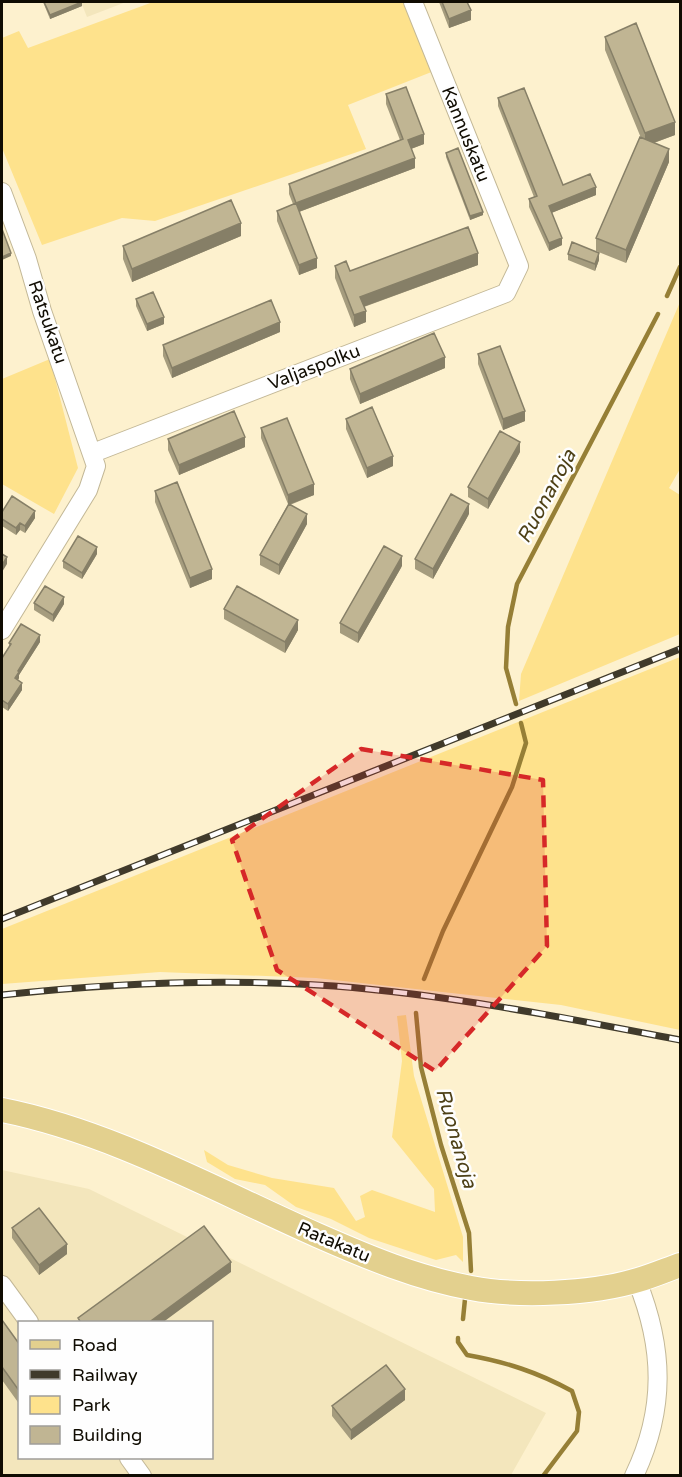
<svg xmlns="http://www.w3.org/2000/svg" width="682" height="1477" font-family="'Varela Round',sans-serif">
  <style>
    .built { fill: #f3e6bc; fill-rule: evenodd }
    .green { fill: #fee28c }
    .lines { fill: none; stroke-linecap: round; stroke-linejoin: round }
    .stream { stroke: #967f36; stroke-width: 4.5 }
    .minor-casing { stroke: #c3b897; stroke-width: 20 }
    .major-casing { stroke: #fff; stroke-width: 26 }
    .minor { stroke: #fff; stroke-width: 18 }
    .major { stroke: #e3d08e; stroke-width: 24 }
    .rail-casing { stroke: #403a2b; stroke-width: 7 }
    .rail { stroke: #fefefe; stroke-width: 4.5; stroke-dasharray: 14; stroke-linecap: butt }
    .wall { fill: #a59c7e }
    .shaded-wall { fill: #867f67 }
    .building { fill: #c0b593; stroke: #867f67; stroke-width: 1.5 }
    .marked { fill: #d62828; fill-opacity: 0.2; stroke: #d62828; stroke-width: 4.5; stroke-dasharray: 12 8; stroke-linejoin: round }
    .labels { text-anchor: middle; stroke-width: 5; stroke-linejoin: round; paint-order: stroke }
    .street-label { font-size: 18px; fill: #100c02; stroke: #fefefe }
    .water-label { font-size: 20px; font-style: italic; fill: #4e4117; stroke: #fefefe }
  </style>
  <rect width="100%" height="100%" fill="#fdf1ce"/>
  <!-- built -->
  <path class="built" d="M81,2h45l-39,15z
    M2,1170l87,19 457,224 -35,62h-509zM20,1322h192v136h-192z"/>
  <!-- green -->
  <path class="green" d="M153,2h252l29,69 -86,34 18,44 -211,72 -33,-3 -80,27 -40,-97v-110l17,-7 9,17z
    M680,302v167l-11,19 11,7v139l-161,67 2,-27z
    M50,359l28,109 -24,46 -52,-30v-105z
    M680,657v373l-119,-25 -245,-27 -156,-6 -158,12v-55z
    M406,1015l8,61 49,161v25l-7,-7 -20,5 -67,-22 -38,-19 -35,-12 -31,-22 -30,-6 -28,-17 -3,-12 24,15 44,13 62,10 22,33 9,-4 -5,-21 12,-6 63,22 -1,-23 -42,-52 10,-76 -5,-45z"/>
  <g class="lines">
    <!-- stream -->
    <path class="stream" d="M667,296l13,-29
      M516,704l-10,-36 2,-41 9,-43 141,-270
      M424,979l19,-48 69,-144 14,-44 -5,-20
      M416,1013l5,54 20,78 28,88 2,38
      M463,1319l2,-20
      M458,1338v4l9,13c39,7 70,17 105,36l7,21 -2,19 -34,45"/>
    <!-- minor casing -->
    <g class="minor-casing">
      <path id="minor" d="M2,192l25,67 15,52 54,155 -8,24 -86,140
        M93,453l413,-160 13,-27 -106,-264
        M2,1285l27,37
        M129,1458l13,18
        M634,1476c32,-67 30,-128 3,-195"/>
    </g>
    <!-- major casing -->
    <g class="major-casing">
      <path id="major" d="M2,1110c110,22 213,80 315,125 50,22 100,43 154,53 47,9 121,6 167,-8 14,-4 28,-10 42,-15"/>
    </g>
    <!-- minor -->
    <use href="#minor" class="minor"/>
    <!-- major -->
    <use href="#major" class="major"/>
    <!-- rail casing -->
    <g class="rail-casing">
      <path id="rail" d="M2,919l678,-270
        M2,995c110,-12 221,-17 332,-9 117,9 232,32 346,54"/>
    </g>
    <!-- rail -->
    <use href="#rail" class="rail"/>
  </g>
  <!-- wall -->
  <path class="wall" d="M43,2h39v4l-32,13z
    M439,2h28l4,18 -22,8z
    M605,37l70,98 -21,8 15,19 -43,101 -30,-12v-13l45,-100 -36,-88z
    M386,94l38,50 -13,5 4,19 -116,44 18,56 -18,7 -22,-54v-10l16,-7 -4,-10v-10l111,-44 -14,-36z
    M498,98l65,87 33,10 -45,18 11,32 -13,6 -20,-44v-8l5,-2 -36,-91z
    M446,153l37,62 -13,5 -24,-63z
    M241,236l-109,46 -9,-23v-13z
    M568,254l31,6 -4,11 -27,-11z
    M478,265l-114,42 2,15 -12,5 -19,-49v-12l15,5z
    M136,299l28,25 -17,7 -11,-25z
    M280,332l-108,46 -9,-22v-11z
    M478,354l47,67 -22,9 -25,-66z
    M445,368l-85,36 -10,-25v-10z
    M346,419l47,47 -26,12 -21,-49z
    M261,428l53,67 -24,10 17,19 -28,51 -19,-10v-10l28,-51 -27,-66z
    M168,439l77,8 -66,28 -11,-25z
    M520,452l-32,57 -20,-12v-10z
    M155,491l57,88 -22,9 -35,-86z
    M2,512l33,6 -10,15 -5,-3 -4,5 -14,-9z
    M469,514l-36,65 -18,-10v-10z
    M97,554l-15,25 -19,-11v-7z
    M402,566l-44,77 -18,-10v-10z
    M34,603l30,1 -11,18 -19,-12z
    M224,609l74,21 -13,23 -61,-34z
    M40,642l-21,33v3l-1,2 4,10 -14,21 -6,-4v-49l7,-11v-4z
    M12,1228l55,26 -28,21 -27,-37z
    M2,1320l18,25v60l-18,-25z
    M405,1400l-54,40 -19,-24v-10z"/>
  <!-- shaded-wall -->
  <path class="shaded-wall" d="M82,2v4l-32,13v-4z
    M471,10v10l-22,8v-9z
    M675,122v13l-30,11v-13z
    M424,134v10l-16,6v-10z
    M669,149v13l-43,101v-13z
    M415,158v10l-119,45v-10z
    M596,187v8l-47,19v-8z
    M483,212v3l-13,5v-4z
    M241,223v13l-109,46v-13z
    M562,238v7l-13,6v-8z
    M11,253v3l-9,4v-3z
    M478,253v12l-118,43v-11z
    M599,253v7l-4,11v-7z
    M317,258v10l-18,7v-10z
    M366,311v11l-12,5v-12z
    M164,317v7l-17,7v-7z
    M280,322v10l-108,46v-10z
    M445,357v11l-85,36v-10z
    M525,411v10l-22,9v-11z
    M245,437v10l-66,28v-10z
    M520,442v10l-32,57v-10z
    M393,456v10l-26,12v-10z
    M314,484v11l-26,10v-10z
    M469,504v10l-36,65v-10z
    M35,511v7l-10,15v-7z
    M307,514v10l-28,51v-10z
    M20,523v7l-4,5v-7z
    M97,547v7l-15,25v-6z
    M402,556v10l-44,77v-10z
    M7,557v7l-5,8v-7z
    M212,569v10l-22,9v-10z
    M64,597v7l-11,18v-7z
    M298,620v10l-13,23v-11z
    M40,635v7l-21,33v3l-4,7v-7l3,-7z
    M22,683v7l-14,21v-7z
    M67,1244v10l-28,21v-10z
    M231,1262v10l-69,51h-14z
    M405,1389v11l-54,40v-10z"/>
  <!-- building -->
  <path class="building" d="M44,2h38l-32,13z
    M442,2h25l4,8 -22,9z
    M636,23l39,99 -30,11 -40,-96z
    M406,87l18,47 -16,6 7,18 -119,45 -7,-19 114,-45 -17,-45z
    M524,88l39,97 27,-11 6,13 -47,19 13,32 -13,5 -20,-44 8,-3 -39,-98z
    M640,137l29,12 -43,101 -30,-12z
    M458,148l25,64 -13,4 -24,-63z
    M231,200l10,23 -109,46 -9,-23z
    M296,203l21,55 -18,7 -22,-54z
    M468,227l10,26 -118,44 6,14 -12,4 -19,-49 11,-5 4,10z
    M2,229l9,24 -9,4z
    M572,242l27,11 -4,11 -27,-10z
    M153,292l11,25 -17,7 -11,-25z
    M271,300l9,22 -108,46 -9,-23z
    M434,333l11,24 -85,37 -10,-25z
    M500,346l25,65 -22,8 -25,-65z
    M372,407l21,49 -26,12 -21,-49z
    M234,411l11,26 -66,28 -11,-26z
    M287,418l27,66 -26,11 -27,-67z
    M500,431l20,11 -32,57 -20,-12z
    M177,482l35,87 -22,9 -35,-87z
    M451,494l18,10 -36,65 -18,-10z
    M12,496l23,15 -10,15 -5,-3 -4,5 -14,-9v-7z
    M289,504l18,10 -28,51 -19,-10z
    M78,536l19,11 -15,26 -19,-12z
    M384,546l18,10 -44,77 -18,-10z
    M2,554l5,3 -5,8z
    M45,586l19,11 -11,18 -19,-12z
    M237,586l61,34 -13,22 -61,-33z
    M21,624l19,11 -22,36 1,1 -4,6 7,5 -14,21 -6,-4v-42l9,-14 -2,-1z
    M39,1208l28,36 -28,21 -27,-37z
    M204,1226l27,36 -83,61h-67l-3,-5z
    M2,1320l18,25v47l-18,-25z
    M386,1365l19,24 -54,41 -19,-24z"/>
  <!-- marked area -->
  <path class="marked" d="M361,749l182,31 4,166 -112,125 -158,-101 -45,-130z"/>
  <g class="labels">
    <!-- street labels -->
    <g class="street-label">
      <text transform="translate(466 134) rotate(68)" y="6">Kannuskatu</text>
      <text transform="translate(48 322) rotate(71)" y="6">Ratsukatu</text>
      <text transform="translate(314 367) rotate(-21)" y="6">Valjaspolku</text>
      <text transform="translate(334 1242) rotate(23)" y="6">Ratakatu</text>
    </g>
    <!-- water labels -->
    <g class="water-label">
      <text transform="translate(546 496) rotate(-62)" y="7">Ruonanoja</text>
      <text transform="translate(457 1138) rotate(74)" y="7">Ruonanoja</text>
    </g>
  </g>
  <!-- border -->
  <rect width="682" height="1477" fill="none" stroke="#100c02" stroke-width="6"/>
  <!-- legend -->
  <rect x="18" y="1321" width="195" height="138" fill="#fefefe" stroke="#9f9d99" stroke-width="1.5"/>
  <rect x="30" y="1340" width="30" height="9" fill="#e3d08e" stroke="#9f9d99" stroke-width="1.5"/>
  <text x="72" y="1351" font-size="18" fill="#100c02">Road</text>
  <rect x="30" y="1370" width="30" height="9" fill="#403a2b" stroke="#9f9d99" stroke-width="1.5"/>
  <text x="72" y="1381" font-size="18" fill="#100c02">Railway</text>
  <rect x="30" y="1396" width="30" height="18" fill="#fee28c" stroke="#9f9d99" stroke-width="1.5"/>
  <text x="72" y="1411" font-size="18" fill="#100c02">Park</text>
  <rect x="30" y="1426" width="30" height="18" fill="#c0b593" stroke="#9f9d99" stroke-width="1.5"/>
  <text x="72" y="1441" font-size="18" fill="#100c02">Building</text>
</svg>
